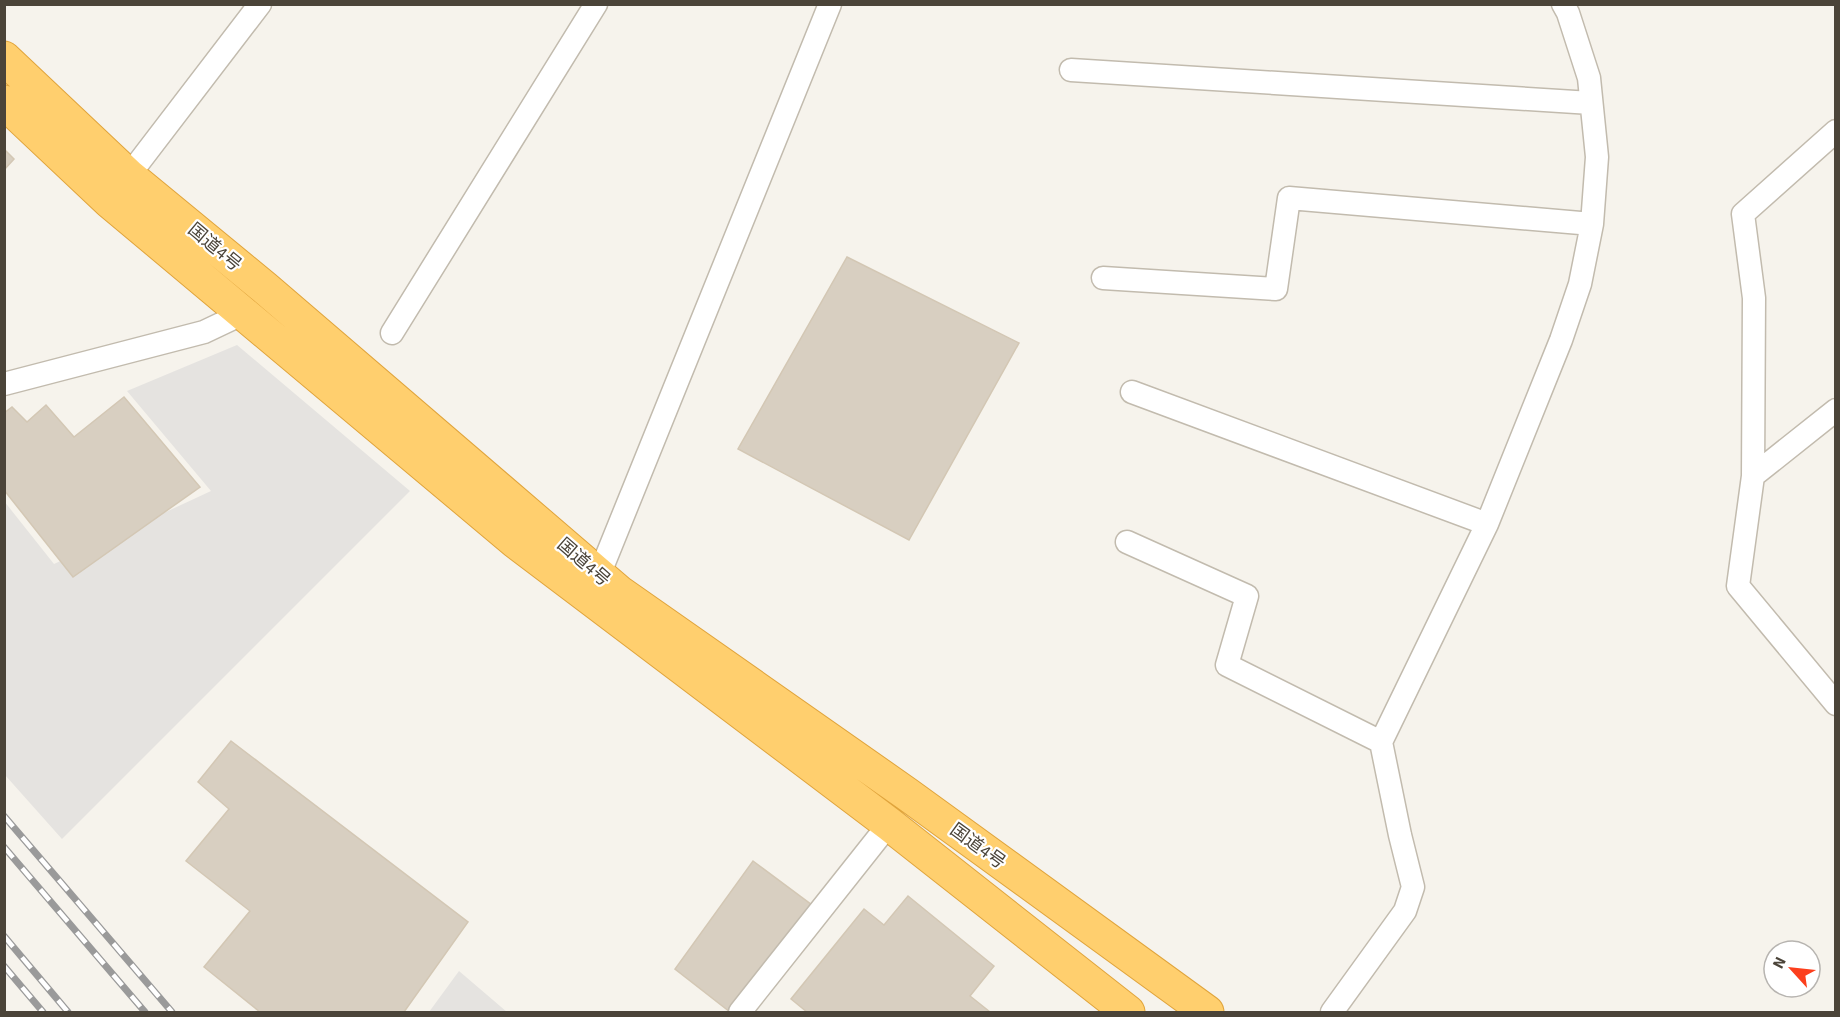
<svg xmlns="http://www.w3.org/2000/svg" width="1840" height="1017" font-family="'Source Sans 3','Noto Sans JP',sans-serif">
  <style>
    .parking { fill: #e5e3e0 }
    .building { fill: #d8cfc1; stroke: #d3c7b4; stroke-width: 1.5 }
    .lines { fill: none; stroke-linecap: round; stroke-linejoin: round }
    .street-casing { stroke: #c2bbae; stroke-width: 25 }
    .highway-casing { stroke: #e0a43c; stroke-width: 35 }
    .street { stroke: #fff; stroke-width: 22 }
    .highway { stroke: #ffcf6e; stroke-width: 33 }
    .rail-casing { stroke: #9a9a9a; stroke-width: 7 }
    .rail { stroke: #fff; stroke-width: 4.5; stroke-dasharray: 14; stroke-linecap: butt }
    .labels { text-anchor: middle; stroke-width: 4.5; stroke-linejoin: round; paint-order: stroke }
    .street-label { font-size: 18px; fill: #4b4439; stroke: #fff }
  </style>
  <rect width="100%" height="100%" fill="#f6f3ec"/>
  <!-- parking -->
  <path class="parking" d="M237,345l173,146 -348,348 -57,-64 -1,-274 50,63 157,-73 -84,-100z
    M459,971l48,41h-78z"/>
  <!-- building -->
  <path class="building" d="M4,149l10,10 -10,11z
    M847,257l172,86 -110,197 -171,-91z
    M124,397l76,90 -127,90 -69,-87v-77l8,-6 15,15 19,-17 28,32z
    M231,741l237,181 -64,90h-144l-56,-45 46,-56 -64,-50 43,-52 -31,-27z
    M753,861l63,47 -86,104 -55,-43z
    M908,896l86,70 -24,30 20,16h-183l-16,-13 73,-90 20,16z"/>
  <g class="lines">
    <!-- street casing -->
    <g class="street-casing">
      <path id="street" d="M1071,70l520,33
        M1836,131l-93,83 11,84 -1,178 -15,110 98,118
        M120,187l140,-183
        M1103,278l173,11 13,-91 303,26
        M392,333l204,-329
        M4,384l200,-52 40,-19
        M1132,392l355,132
        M1753,476l83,-66
        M1127,542l120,54 -20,69 154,77
        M599,575l231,-571
        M740,1012l149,-188
        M1332,1012l73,-101 8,-24 -13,-52 -19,-93 106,-218 74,-184 19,-56 12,-60 5,-67 -8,-79 -21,-65 -5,-9"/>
    </g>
    <!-- highway casing -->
    <g class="highway-casing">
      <path id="highway" d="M4,58l125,118 136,112 354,304 288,202 300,218
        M4,102l105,99 407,341 373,282 239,188"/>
    </g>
    <!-- street -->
    <use href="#street" class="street"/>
    <!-- highway -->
    <use href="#highway" class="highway"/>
    <!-- rail casing -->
    <g class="rail-casing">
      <path id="rail" d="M4,816l168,196
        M4,847l141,165
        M4,936l64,76
        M4,966l39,46"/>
    </g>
    <!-- rail -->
    <use href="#rail" class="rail"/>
  </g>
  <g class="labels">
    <!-- street labels -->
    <g class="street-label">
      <text transform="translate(215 247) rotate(40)" y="6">国道4号</text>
      <text transform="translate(584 562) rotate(41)" y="6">国道4号</text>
      <text transform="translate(978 846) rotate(36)" y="6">国道4号</text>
    </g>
  </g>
  <!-- border -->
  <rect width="1840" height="1017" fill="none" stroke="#4b4439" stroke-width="12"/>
  <!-- north arrow -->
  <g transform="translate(1792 969) rotate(297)"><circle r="28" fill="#ffffff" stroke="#b7b4b0" stroke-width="1.5"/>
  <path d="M0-4.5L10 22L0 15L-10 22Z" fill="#fc3f1d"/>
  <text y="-9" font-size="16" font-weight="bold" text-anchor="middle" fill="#4b4439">N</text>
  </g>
</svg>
